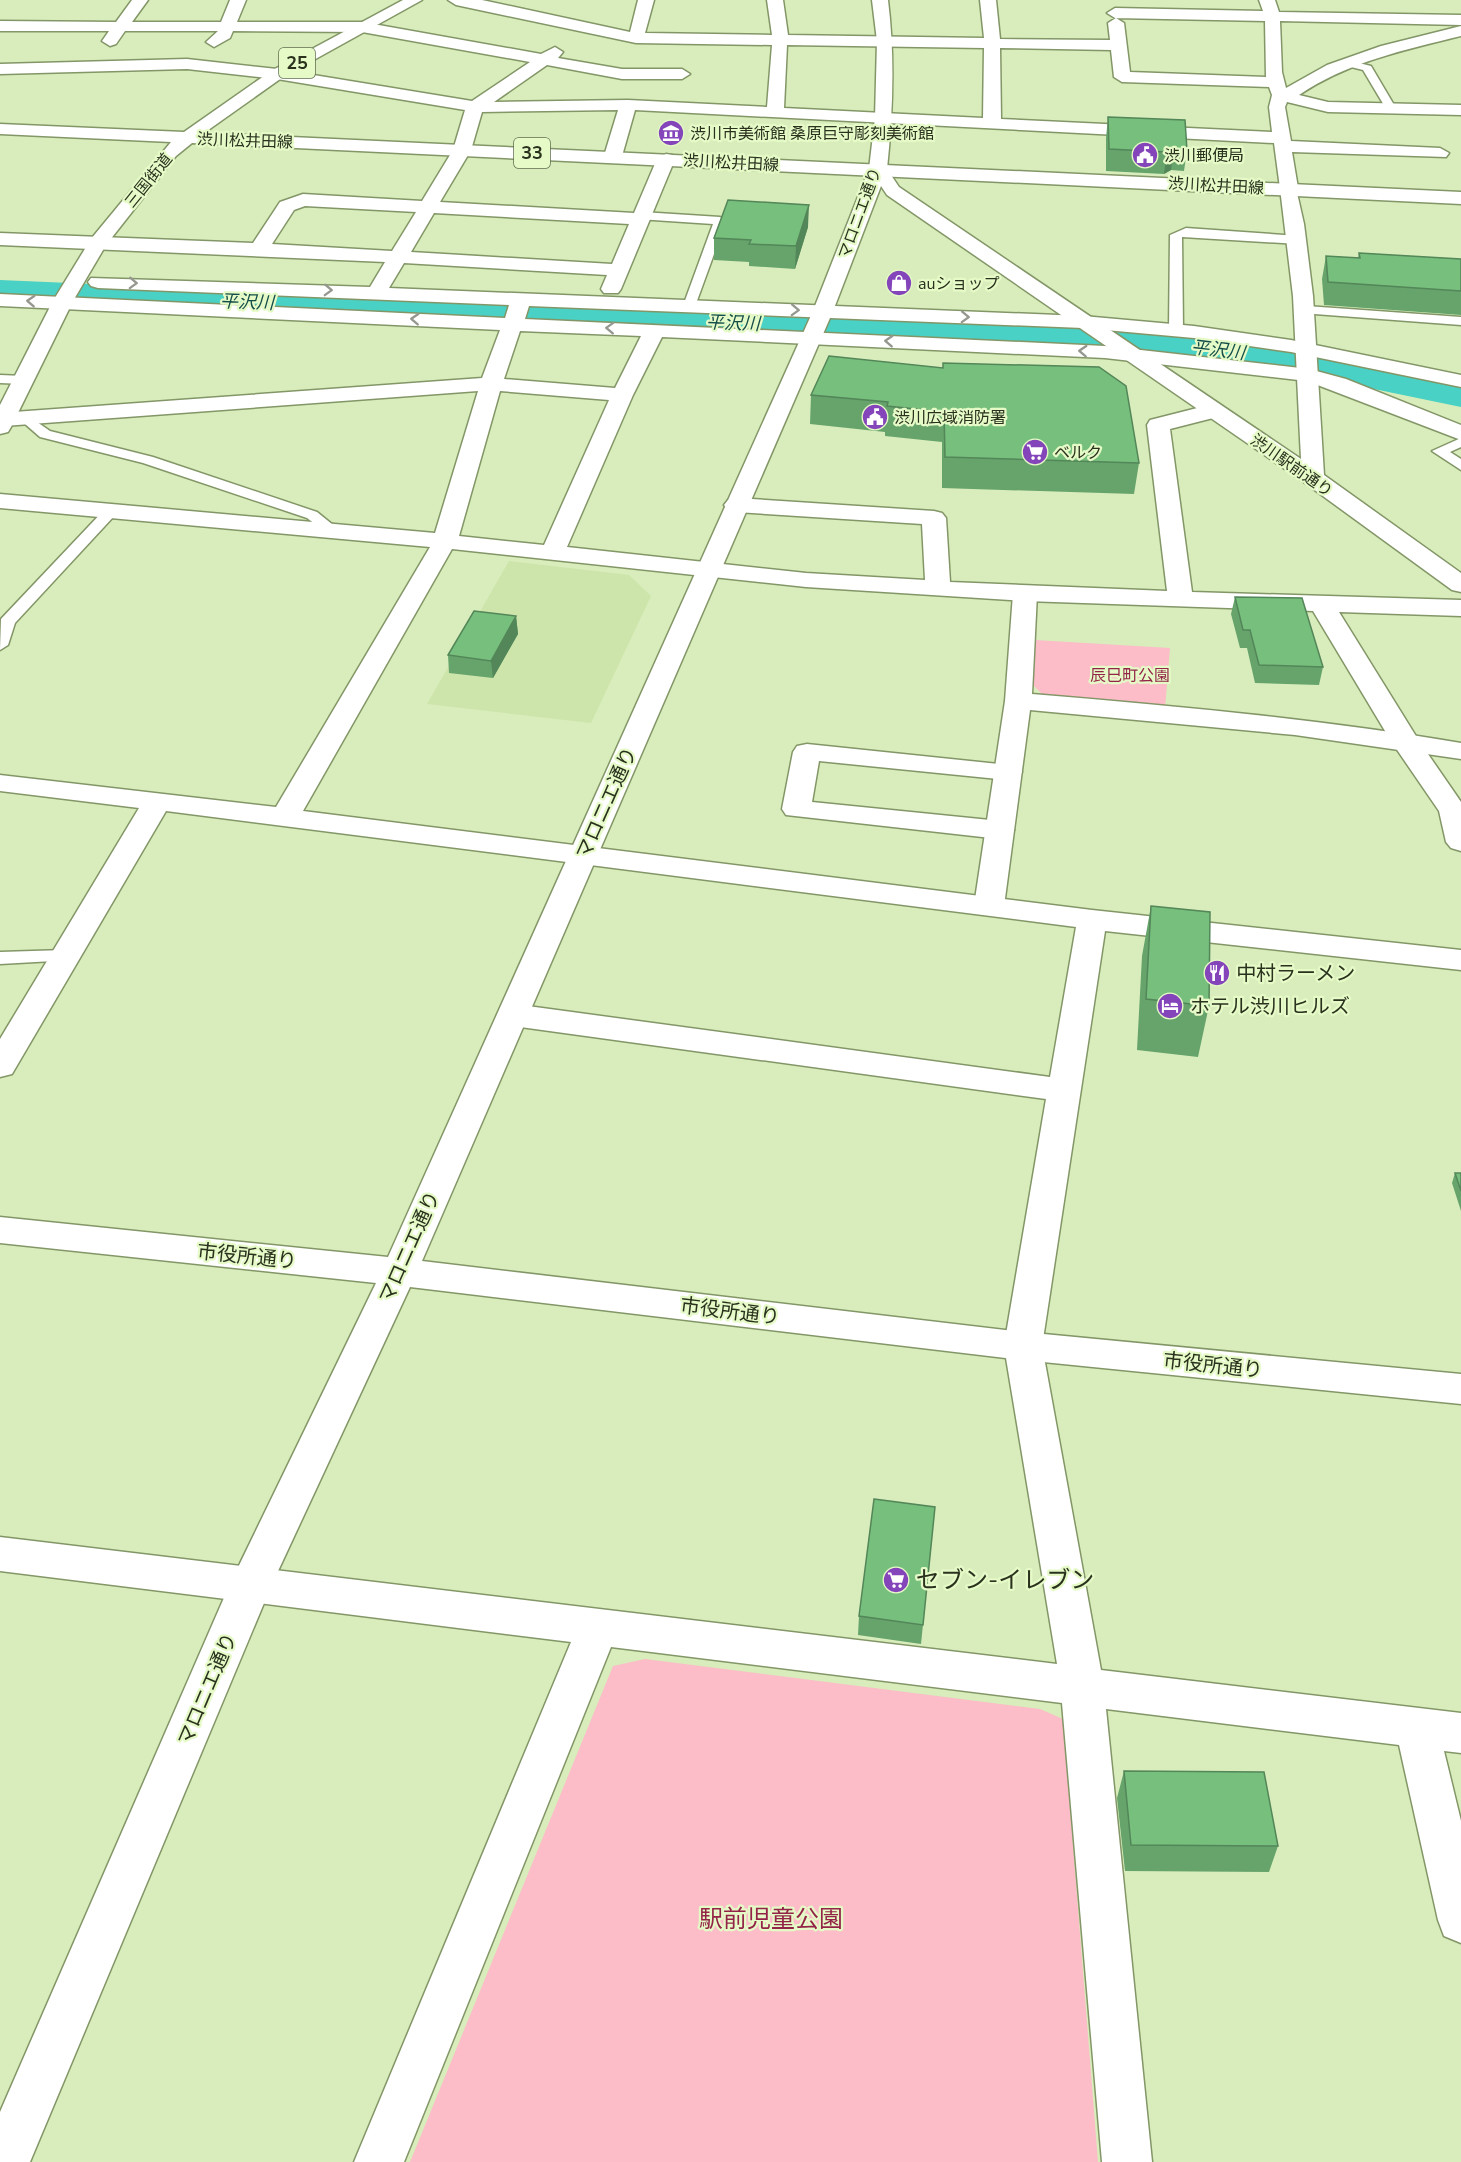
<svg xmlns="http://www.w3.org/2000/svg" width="1461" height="2162" font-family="'Nunito Sans','Noto Sans JP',sans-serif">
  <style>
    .built { fill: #cde5ab }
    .green { fill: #fcbcc8 }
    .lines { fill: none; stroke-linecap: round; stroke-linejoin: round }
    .river { fill: #48d1c4; fill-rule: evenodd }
    .service-casing { stroke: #839667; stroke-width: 3 }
    .minor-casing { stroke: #839667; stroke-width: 3 }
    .tertiary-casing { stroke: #839667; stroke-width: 3 }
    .primary-casing { stroke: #839667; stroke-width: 3 }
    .service { fill: #fff; fill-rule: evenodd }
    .minor { fill: #fff; fill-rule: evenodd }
    .tertiary { fill: #fff; fill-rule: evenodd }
    .primary { fill: #fff; fill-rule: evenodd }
    .wall { fill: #66a46c }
    .shaded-wall { fill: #538658 }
    .building { fill: #77bf7d; stroke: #538658; stroke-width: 1.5 }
    .oneway { stroke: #94988e }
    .labels { text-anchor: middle; stroke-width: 4.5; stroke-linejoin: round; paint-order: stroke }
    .far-poi-label { font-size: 16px; fill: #2a321e; stroke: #e5fac7; text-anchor: start }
    .far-street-label { font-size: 16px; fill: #2a321e; stroke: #e5fac7 }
    .far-park-label { font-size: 16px; fill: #932448; stroke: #e5fac7 }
    .shield { fill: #e5fac7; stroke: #626e51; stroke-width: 1.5 }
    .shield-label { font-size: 18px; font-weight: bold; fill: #2a321e }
    .far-water-label { font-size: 18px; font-style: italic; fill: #144e49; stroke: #e5fac7 }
    .street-label { font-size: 20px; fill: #2a321e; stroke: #e5fac7 }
    .poi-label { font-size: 20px; fill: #2a321e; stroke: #e5fac7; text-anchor: start }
    .near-poi-label { font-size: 24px; fill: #2a321e; stroke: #e5fac7; text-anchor: start }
    .near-park-label { font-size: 24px; fill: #932448; stroke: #e5fac7 }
  </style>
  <rect width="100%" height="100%" fill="#d8edbb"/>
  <!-- built -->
  <path class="built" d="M509,561l120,14 22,21 -60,127 -164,-19z"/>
  <!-- green -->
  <path class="green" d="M1035,640l135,8 -5,60 -121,-12 -12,-12z
    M645,1659l395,50 23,10 35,443h-688l203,-496z"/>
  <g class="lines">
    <!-- river -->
    <path class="river" d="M0,280l1151,49 131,17 179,35v26l-179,-37 -131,-17 -1151,-49z"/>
    <!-- service casing -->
    <g class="service-casing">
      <path id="service" d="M1347,60l24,6 26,44 -1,2h-8l-25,-42 -20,-5v-4z
        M642,212l78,5 6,4 -32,88h-10l-1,-3 30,-82 -75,-5 -2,-3z
        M1186,228l113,8 6,4 -6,4 -117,-7 1,93 -7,4 -7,-4 1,-95z
        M1306,306l155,11v8l-160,-12 -1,-3z
        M0,375l24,1 7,4 -7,4 -24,-1z
        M24,413l26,18 103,26 164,55 21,17 -3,3h-10l-18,-14 -164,-55 -103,-26 -23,-20z
        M1461,438v9l-11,5 11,7v11l-29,-19z
        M111,507l7,4 -2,3 -101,109 -7,22 -8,5 1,-31 105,-111z
        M65,950l7,2 3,4 -3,4 -72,4v-12z"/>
    </g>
    <!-- minor casing -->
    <g class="minor-casing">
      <path id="minor" d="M132,0h16l-16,22h89l9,-22h16l-9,22h125l179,32 14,-7 8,5 -5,6 64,11h60l8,5 -8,5h-60l-75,-14 -53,37 134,-2 139,7 5,-62 -136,-2 -180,-38 -8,-5h34l148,32 8,-32h16l-9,33 127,2 -5,-35h16l5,35 196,3 -4,-38h16l4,39 110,1 -2,-17 8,-5 8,5 6,49 136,5 -1,-56 -150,-3 -8,-5 8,-5 148,3 -4,-11h16l4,12 182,3v10l-181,-4 2,51 4,16 41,-23 54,-19 80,-20v10c-57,14 -113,26 -162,59l29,7 133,3v10l-133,-3 -41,-10 -2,5 6,34 149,7 9,5 -3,4 -154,-5 6,36 -9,5 -9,-5 -6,-45 -639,-33 -13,46 -9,5 -9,-5 14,-46 -136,2 -11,38 -31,52 194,11 23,-54 9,-5 6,1 3,4 -54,130 -3,4h-14l-3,-4 6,-14 -203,-12 -15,25 694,28 111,10 97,14 170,35v12l-170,-35 -97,-14 -111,-10 -554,-22 -4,13 580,27 204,23 37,10 115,46v15l-154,-59 -202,-23 -443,-21 -29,58 -66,152 239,26 119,7 -3,-56 -186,-12 -8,-2 -4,-5 4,-5 8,-2 198,13 8,2 4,5 4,64 217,9 -20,-166 3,-5 63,-16 8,2 3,5 -3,5 -51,13 22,163 269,8v16l-122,-4 80,129 42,61v49l-10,-3 -5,-6 -7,-31 -48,-70 -78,-130 -288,-10 -219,-14 -354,-38 -149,262 789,99 369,40v20l-356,-39 -63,415 59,324 360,43v40l-17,-2 17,70v122l-17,-7 -6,-16 -39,-175 -293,-36 46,453h-50l-40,-459 -451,-56 -207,515h-50l217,-520 -571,-71v-34l1057,127 -53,-318 42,-247 -533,-73 -11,-4 -5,-7 5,-7 11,-4 537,73 26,-150 -910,-116 -154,263 -12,3v-38l139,-231 -139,-17v-16l276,32 154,-260 -430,-39v-14l435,39 43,-142 -474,35 -4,-1v-12l482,-35 18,-48 -500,-24v-12l505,24 4,-13 -411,-17 -7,-2 -3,-4 3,-4 279,9 15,-25 -385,-17v-12l253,10 27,-41 23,-8 119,7 31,-51 12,-40 -188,-31 -90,-10 -187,5v-10l187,-5 90,10 195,32 58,-39 -168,-30 -129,-1 -3,7 -16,9 -8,-5 12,-11h-93l-9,13 -6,2 -8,-5 7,-10h-109v-10l116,1zM787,45l197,3 -1,70 -199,-10zM1000,48l111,2 3,27 8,5 147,5 3,8 -3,12 3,25 -271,-13zM305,206l111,6 -24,39 -120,-7 22,-34zM434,213l195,11 -17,40 -201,-12zM520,331l121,5 -26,52 -111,-9zM500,391l109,9 -65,145 -85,-9z
        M807,744l211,22 4,6 -4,6 -10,2 -189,-19 -7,41 188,19 10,3 4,6 -4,6 -10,3 -214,-24 -4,-6 11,-57 4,-6z"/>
    </g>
    <!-- tertiary casing -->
    <g class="tertiary-casing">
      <path id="tertiary" d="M872,0h16c7,57 5,112 -1,169l12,18 402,272 -8,-163 -13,-108 3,-4h12l9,40 9,72 11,179 137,98v19l-9,-2 -147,-107 -418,-288 -6,-9 -48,125 -411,950 601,71 438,42v30l-438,-44 -613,-73 -138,297 -242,578h-30v-50l230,-528 146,-301 -376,-40v-26l388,40 425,-946 56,-142 6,-51 2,-77z
        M1025,587l9,2 3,5 -5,100c143,12 287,25 429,49v16l-166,-24 -265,-25 -26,196 -4,7 -11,2 -11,-2 -4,-7 31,-205 8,-107 3,-5z"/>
    </g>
    <!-- primary casing -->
    <g class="primary-casing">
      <path id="primary" d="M403,0h19l-139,77 -79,56 1257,59v12l-1269,-61 -16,13 -70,89 -33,56 -62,126 -3,5 -8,2v-29l53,-104 38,-62 80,-97 -171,-8v-10l184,8 87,-61z"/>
    </g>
    <!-- service -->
    <use href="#service" class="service"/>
    <!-- minor -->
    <use href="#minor" class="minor"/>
    <!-- tertiary -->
    <use href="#tertiary" class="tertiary"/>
    <!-- primary -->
    <use href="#primary" class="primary"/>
  </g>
  <!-- wall -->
  <path class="wall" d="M1108,117l79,33 -3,21 -13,-1 -7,4 -58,-3v-33z
    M808,227l-13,42 -46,-3v-4l-35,-2v-22z
    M1359,253l102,6v56l-137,-10 -2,-26 4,-23 32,2z
    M829,356l310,107 -5,31 -192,-6v-46l-57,-6v-4l-75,-8 1,-29z
    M1235,597l88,70 -4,18 -64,-2 -8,-35h-7l-9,-34z
    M516,616l2,18 -25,44 -44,-5 -1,-18z
    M1151,906l58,100 -11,51 -61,-7 5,-94z
    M1455,1173h6v38l-9,-28z
    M935,1507l-14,137 -63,-9 1,-19z
    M1124,1771l154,75 -9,26 -144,-1 -8,-73z"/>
  <!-- shaded-wall -->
  <path class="shaded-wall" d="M1174,148l-3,22 -7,4 3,-22z
    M809,205l-1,22 -13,42 1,-23z
    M516,616l2,18 -25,44 -2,-17z"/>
  <!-- building -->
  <path class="building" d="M1108,117l77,3 2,30 -13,-2 -7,4 -58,-3z
    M728,200l81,5 -13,41 -47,-2 2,-4 -37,-2z
    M1359,253l102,6v32l-133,-9 -2,-26 34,2z
    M829,356l114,12v-5l156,4 27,19 13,77 -194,-6 -1,-45 -57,-6 1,-4 -77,-7z
    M1235,597l67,1 21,69 -64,-2 -9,-35h-7z
    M474,611l42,5 -25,45 -43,-6z
    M1151,906l59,6 -1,94 -63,-7z
    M1455,1173h6v18z
    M874,1499l61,8 -12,118 -64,-9z
    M1124,1771l140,1 14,74 -147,-1z"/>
  <!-- one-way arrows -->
  <defs><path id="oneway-chevron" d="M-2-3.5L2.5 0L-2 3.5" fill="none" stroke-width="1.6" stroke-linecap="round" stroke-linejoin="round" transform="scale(1.5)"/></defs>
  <g class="oneway">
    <use href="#oneway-chevron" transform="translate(133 283) rotate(2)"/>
    <use href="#oneway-chevron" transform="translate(328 290) rotate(2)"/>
    <use href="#oneway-chevron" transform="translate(31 301) rotate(-177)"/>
    <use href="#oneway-chevron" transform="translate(795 310) rotate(2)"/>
    <use href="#oneway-chevron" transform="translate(965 317) rotate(2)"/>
    <use href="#oneway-chevron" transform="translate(415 319) rotate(-177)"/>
    <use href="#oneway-chevron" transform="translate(610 328) rotate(-178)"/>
    <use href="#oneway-chevron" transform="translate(889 341) rotate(-177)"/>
    <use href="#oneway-chevron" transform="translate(1083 351) rotate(-177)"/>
  </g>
  <!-- icons -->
  <defs>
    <g id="museum-disc" transform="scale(1.35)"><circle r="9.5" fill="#8444ba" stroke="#e5fac7"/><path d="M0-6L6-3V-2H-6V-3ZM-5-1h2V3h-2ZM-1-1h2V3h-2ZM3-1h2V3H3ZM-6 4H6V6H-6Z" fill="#fff"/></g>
    <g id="civic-disc" transform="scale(1.35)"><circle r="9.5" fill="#8444ba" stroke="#e5fac7"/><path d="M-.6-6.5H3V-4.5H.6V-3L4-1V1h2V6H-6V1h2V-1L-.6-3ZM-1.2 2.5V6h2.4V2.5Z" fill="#fff"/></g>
    <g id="shop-disc" transform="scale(1.35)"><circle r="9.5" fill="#8444ba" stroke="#e5fac7"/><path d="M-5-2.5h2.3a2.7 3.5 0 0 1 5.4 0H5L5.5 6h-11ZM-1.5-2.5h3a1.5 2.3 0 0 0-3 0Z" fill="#fff"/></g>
    <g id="supermarket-disc" transform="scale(1.35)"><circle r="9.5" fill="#8444ba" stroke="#e5fac7"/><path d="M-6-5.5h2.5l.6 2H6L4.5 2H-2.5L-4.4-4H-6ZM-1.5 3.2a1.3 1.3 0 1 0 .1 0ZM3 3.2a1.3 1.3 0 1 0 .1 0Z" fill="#fff"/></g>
    <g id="restaurant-disc" transform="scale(1.35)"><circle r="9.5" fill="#8444ba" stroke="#e5fac7"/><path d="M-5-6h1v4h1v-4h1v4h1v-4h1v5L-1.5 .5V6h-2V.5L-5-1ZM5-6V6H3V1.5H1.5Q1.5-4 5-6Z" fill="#fff"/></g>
    <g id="hotel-disc" transform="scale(1.35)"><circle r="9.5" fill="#8444ba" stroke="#e5fac7"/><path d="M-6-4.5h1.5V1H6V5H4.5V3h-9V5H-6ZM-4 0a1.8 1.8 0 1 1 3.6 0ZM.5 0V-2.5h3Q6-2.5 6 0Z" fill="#fff"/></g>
  </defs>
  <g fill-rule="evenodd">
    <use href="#museum-disc" x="671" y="133"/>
    <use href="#civic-disc" x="1145" y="155"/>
    <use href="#shop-disc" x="899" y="283"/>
    <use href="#civic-disc" x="875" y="417"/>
    <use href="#supermarket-disc" x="1035" y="452"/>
    <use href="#restaurant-disc" x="1217" y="973"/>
    <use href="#hotel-disc" x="1170" y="1006"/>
    <use href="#supermarket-disc" x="896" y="1580"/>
  </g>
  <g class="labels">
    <!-- far-poi labels -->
    <g class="far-poi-label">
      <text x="690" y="139">渋川市美術館 桑原巨守彫刻美術館</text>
      <text x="1164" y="161">渋川郵便局</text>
      <text x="918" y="289">auショップ</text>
      <text x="894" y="423">渋川広域消防署</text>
      <text x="1054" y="458">ベルク</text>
    </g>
    <!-- far-street labels -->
    <g class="far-street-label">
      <text transform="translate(245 140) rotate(2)" y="6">渋川松井田線</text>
      <text transform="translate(731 162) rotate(3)" y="6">渋川松井田線</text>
      <text transform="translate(148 180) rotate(-51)" y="6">三国街道</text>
      <text transform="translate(1216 185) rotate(3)" y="6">渋川松井田線</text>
      <text transform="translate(859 213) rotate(-70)" y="6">マロニエ通り</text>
      <text transform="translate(1292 465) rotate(35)" y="6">渋川駅前通り</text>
    </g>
    <!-- far-park labels -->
    <g class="far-park-label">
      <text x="1130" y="681">辰巳町公園</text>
    </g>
    <!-- shield labels -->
    <g class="shield">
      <rect x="279" y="48" width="36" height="30" rx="4.5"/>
      <rect x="514" y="138" width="36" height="30" rx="4.5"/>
    </g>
    <g class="shield-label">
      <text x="297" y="69">25</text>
      <text x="532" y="159">33</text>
    </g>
    <!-- far-water labels -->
    <g class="far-water-label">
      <text transform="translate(247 302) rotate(2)" y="6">平沢川</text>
      <text transform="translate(733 323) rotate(2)" y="6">平沢川</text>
      <text transform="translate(1218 350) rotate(7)" y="6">平沢川</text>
    </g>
    <!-- street labels -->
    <g class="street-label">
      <text transform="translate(606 803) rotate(-66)" y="7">マロニエ通り</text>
      <text transform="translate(409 1247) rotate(-66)" y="7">マロニエ通り</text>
      <text transform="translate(247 1256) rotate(6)" y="7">市役所通り</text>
      <text transform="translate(730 1311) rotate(7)" y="7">市役所通り</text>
      <text transform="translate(1213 1365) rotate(6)" y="7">市役所通り</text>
      <text transform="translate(207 1689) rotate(-67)" y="7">マロニエ通り</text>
    </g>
    <!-- poi labels -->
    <g class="poi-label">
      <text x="1236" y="980">中村ラーメン</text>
      <text x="1190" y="1013">ホテル渋川ヒルズ</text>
    </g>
    <!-- near-poi labels -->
    <g class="near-poi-label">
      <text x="916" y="1588">セブン-イレブン</text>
    </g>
    <!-- near-park labels -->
    <g class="near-park-label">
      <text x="771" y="1927">駅前児童公園</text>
    </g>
  </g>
</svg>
